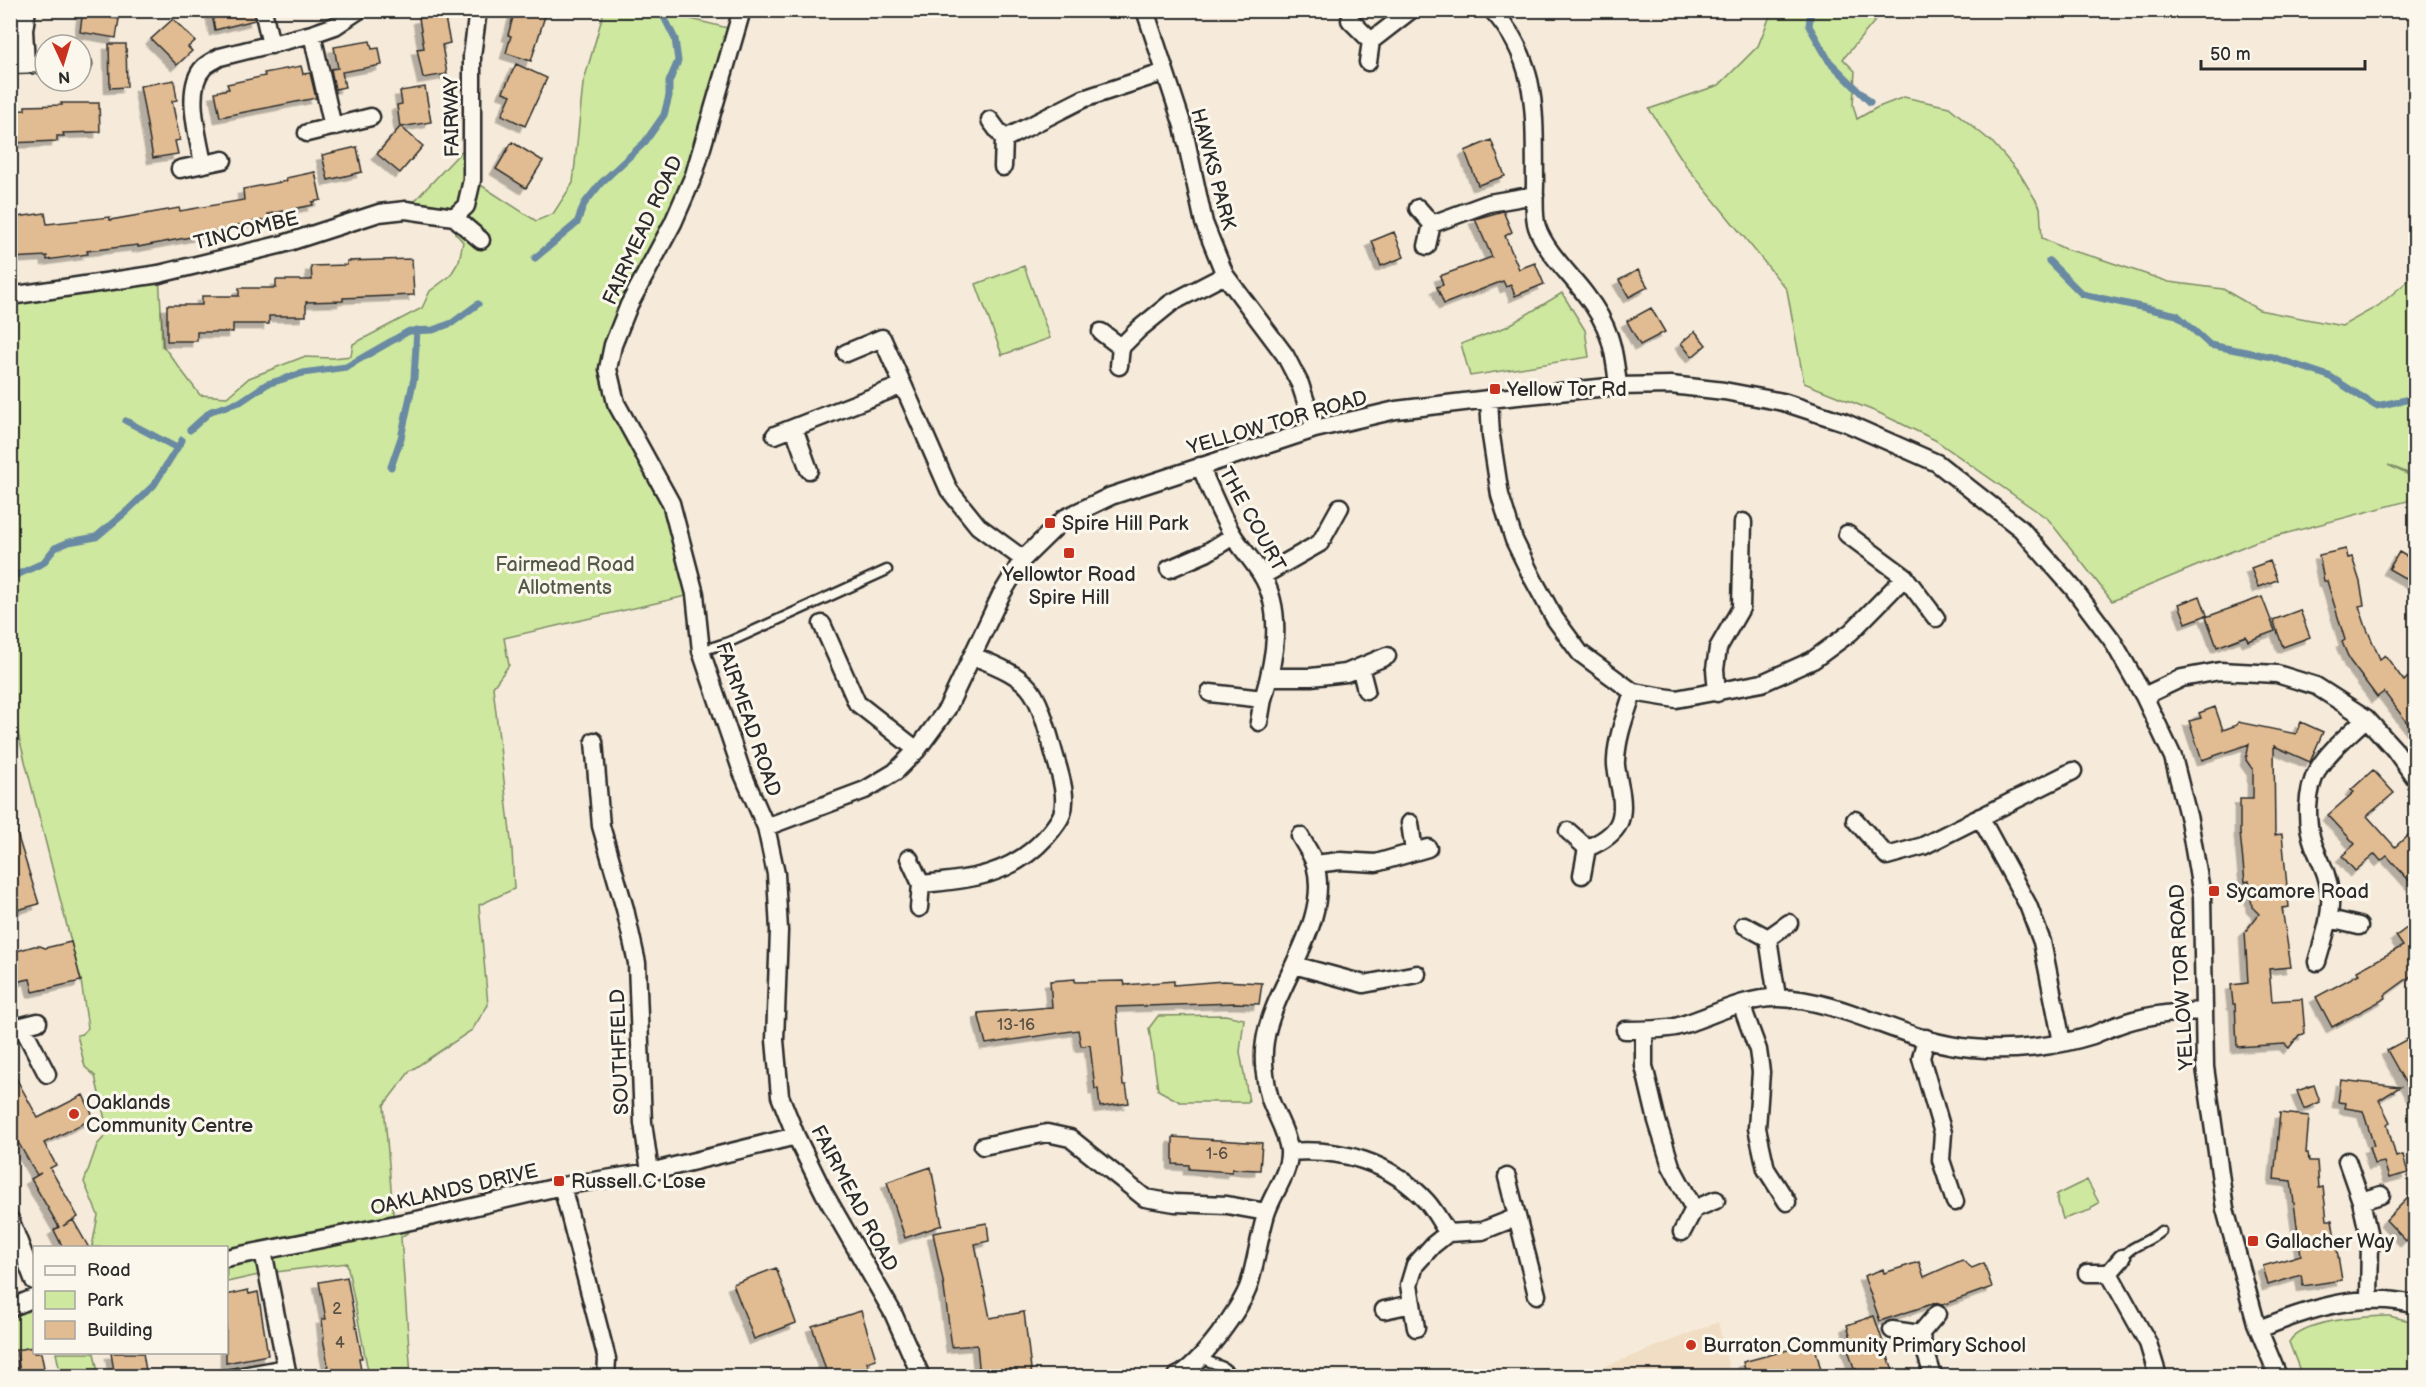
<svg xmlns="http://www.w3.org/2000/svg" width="2426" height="1387" font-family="'Balsamiq Sans',sans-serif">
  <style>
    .built { fill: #f0ddc4 }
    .green { fill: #cee89f; stroke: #7c8a65; stroke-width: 1.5 }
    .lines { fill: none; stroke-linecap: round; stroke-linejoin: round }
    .stream { stroke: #698aa2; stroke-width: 7 }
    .building { fill: #e1bc92; stroke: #2b2b2b; stroke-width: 1.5; filter: url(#shadow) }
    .service-casing { stroke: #2b2b2b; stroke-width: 13 }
    .minor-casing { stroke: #2b2b2b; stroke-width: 21 }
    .service { stroke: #fbf7ec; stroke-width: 8 }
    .minor { stroke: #fbf7ec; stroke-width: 16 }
    .poi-dot { fill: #c8321e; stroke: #fbf7ec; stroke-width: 2 }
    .labels { text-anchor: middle; stroke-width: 6; stroke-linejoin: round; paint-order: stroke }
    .number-label { font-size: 16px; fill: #584f45 }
    .street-label { font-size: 20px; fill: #2b2b2b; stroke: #fbf7ec }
    .poi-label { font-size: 20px; fill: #2b2b2b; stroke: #fbf7ec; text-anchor: start }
    .park-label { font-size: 20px; fill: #545a48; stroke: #fbf7ec }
  </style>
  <defs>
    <filter id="shadow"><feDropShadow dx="-5.5" dy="5.5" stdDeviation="0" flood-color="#0004"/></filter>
  </defs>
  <rect width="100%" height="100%" fill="#f6ebda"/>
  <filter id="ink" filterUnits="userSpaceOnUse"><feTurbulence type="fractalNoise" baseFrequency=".0167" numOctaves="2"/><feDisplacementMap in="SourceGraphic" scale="12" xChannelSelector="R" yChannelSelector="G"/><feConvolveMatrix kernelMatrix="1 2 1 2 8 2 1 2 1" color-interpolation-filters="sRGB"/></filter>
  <g filter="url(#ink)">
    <!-- built -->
    <path class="built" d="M1718,1322l13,54h-173l43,-8z"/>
    <!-- green -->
    <path class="green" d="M604,11h66v3l66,16 -39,137 -89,202 37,85 50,140 -191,44 5,27 -16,22 19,162 2,40 -35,16 9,100 -16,25 -62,41 -26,34 10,119 27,-5 -12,13 -8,5 10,139h-49l6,-5 -21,-108 -79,10 -41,9 -1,-34 -134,-1 6,-32 -14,-33 13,-37 11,-12 -13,-57 -10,-9 -8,-32 5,-1 6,-6 -7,-47 -70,-275 -1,-410 149,-22 4,72 37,49 27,2 22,-19 54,-21 30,1 18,-2 2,-12 69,-36 8,-17 20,-15 9,-15 4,-19 -8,-9 -1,-16 -48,-7 66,-70 1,40 63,41 17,-7 20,-31 10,-99z
      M1772,11h97l6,10 -32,38 12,12 -2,34 4,14 19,-11 28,-11 45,10 44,36 27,31 20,33 2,31 23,11 33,9 71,24 54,7 36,21 83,16 36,-20 37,-31v201l-27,-11 27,13v21l-158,42 -145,60 -64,-82 -113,-79 -56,-27 -75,-30 -17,-93 -100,-123 -38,-58 70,-24 39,-39z
      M1024,266l26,72 -48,17 -26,-71z
      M1562,293l23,37 4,27 -119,19 -9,-32 45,-17z
      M1225,1015l19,4 -4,33 9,50h-69l-22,-12 -9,-62 9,-12z
      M2087,1180l12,23 -7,4 -1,3 -28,9 -7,-24z
      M34,1298v49l-23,4v-43z
      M2389,1316l26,6v54h-113l-13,-34c13,-23 74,-25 100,-26z
      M56,1353h38l5,23h-38z"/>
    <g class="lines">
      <!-- stream -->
      <path class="stream" d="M1811,10l-2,16 20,35 41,41
        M535,258l42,-35 7,-19 17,-21 44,-41 19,-27 5,-19v-14l9,-21 -3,-22 -11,-22v-7
        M2049,261l33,33 95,21 33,30 62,12 57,19 47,30 40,-8
        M126,421l51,27
        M190,430l21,-19 29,-9 27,-18 36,-11 43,-6 63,-36 24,-1 19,-7 26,-19
        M391,467l10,-29 13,-60 3,-48
        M10,578l33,-15 12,-15 14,-6 27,-5 31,-26 27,-26 28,-45"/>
    </g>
    <!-- building -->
    <path class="building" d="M83,10h29l-1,8 8,1 -3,19 -36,-6z
      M211,10h42l2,10 -40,10z
      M515,10h11l19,6 -14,45 -25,-8 5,-17 -3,-1z
      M444,13l6,30 -8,2 5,29 -24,4 -6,-29 7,-1 -5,-30z
      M173,19l22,22 -7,6 4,4 -15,14 -26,-26z
      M370,41l2,8 7,-1 3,17 -40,7 3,15 -10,2 -4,-20 7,-1 -4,-21z
      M109,44h17l1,43 -17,1z
      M516,64l31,14 -22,48 -23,-11 9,-20 -8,-3z
      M301,66l2,8 7,-1 6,25 -96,19 -5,-25 14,-3 -2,-5 38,-8 -1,-3z
      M174,80l3,20 -5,1 8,39 -5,1 3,13 -25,4 -13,-72z
      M425,87l6,35 -30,5 22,19 -23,27 -23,-19 23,-27 -3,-22 5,-1 -2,-13z
      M61,103h38l1,29 -37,1 1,3h-7v5l-47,2v-32l15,-1v-4l37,-1z
      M1491,140l14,36 -27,9 -13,-34z
      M512,142l31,19 -17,27 -30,-19z
      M357,147l5,25 -34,8 -6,-25z
      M315,172l6,28 -9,2 1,3 -45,9 1,5 -35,7 -12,5 -84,16v-2l-51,6 1,3 -41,6v-4l-37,2v-40l35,-5 2,11 63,-7v3l69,-12 1,3 64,-11 -1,-11 44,-8 -1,-3z
      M1503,211l9,21 -7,4 14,33 16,-6 9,21 -29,12 -4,-11 -5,2 -3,-6 -59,23 -7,-17 6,-2 -3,-9 52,-19 -17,-38z
      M1394,232l10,25 -23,9 -9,-25z
      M412,259l2,36 -71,3v3l-37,1v14h-37v8h-36v8h-36v9h-30v-36h35v-9h37v-8h37v-8h36l-1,-14 36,-1v-4z
      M1638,270l10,17 -19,10 -10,-17z
      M1651,308l14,24 -25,13 -13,-24z
      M1695,331l11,14 -14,12 -11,-14z
      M2346,549l2,9 4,-1 8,25 4,23 -5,1 7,21 14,32 5,-4 19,26 4,-4 7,10v46l-31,-41 -7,5 -27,-36 -8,-19 3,-2 -18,-59h-3l-5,-26z
      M2399,552l16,9v23l-26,-15z
      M2270,561l7,19 -19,7 -7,-19z
      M2200,596l7,19 -21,8 -7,-19z
      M2262,597l13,34 -27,10 -2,-5 -29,11 -11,-30z
      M2300,610l10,27 -27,10 -10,-27z
      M2215,707l8,23 14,-5 1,-3 58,12 5,-12 22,10 -13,30 -36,-16 1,89 7,-1 7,73 -7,1 9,59 -22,2 3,32 30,-2 3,35 -6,1 -10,13 -4,-4 -48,3 -2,-43h-2l-2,-19 17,-2 -3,-51 14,-18 -7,-7 -3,-26 -4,1 -5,-49v-34h13v-29l-7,-10 3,-16 -47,16 -13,-39 12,-3 -2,-5z
      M2373,770l21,23 -27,23 28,31 20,-18v58l-28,-31 -6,5 -6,-7 -20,17 -13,-15 13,-12 -27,-29 26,-23 -3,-2z
      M10,824h4l25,80 -29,8z
      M2415,922v51l-30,22 1,3 -54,29 -16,-30 43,-23 -2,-3 46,-25 -7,-10z
      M71,942l10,39 -48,11 -3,-13 -20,4v-30l24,-7h6l5,2z
      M1075,979v3l49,-1 1,4 49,-4v4l49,-4 39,2 -3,21 -23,-1 -120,4 7,78h3l3,18 -29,4 -2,-18h-3l-5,-44 -9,1 -3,-16 -92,14 -8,-31 74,-6 -2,-26z
      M2415,1035v65l-28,-50z
      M10,1067l28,51 45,-23 11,23 -50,25 12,22 -6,3 28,49 -15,9 10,-6 16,28h-26l-9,-18 5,-3 -28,-48 10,-6 -4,2 -27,-47z
      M2341,1080l59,7 -21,13 11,22 -3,2 9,33 7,-2 5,18 -19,5 -5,-16 -10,2 -5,-17 5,-1 -11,-35 -18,-3 1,-5 -8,-1z
      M2314,1085l6,17 -16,7 -7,-18z
      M2280,1113l29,3 -3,37h2l1,8h8l2,27 4,-1 4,33h5l10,60 -39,6 -2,-11 -33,10 -5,-19 38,-11 -10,-74 -17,-2z
      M1173,1137l89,6 -2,27 -28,-1v3l-43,-3v-4l-16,-1z
      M931,1167l11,58 -37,13 -18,-56z
      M2415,1191v41l-9,9 -20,-21z
      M987,1223l2,18 -14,3 15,74 34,-6 8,65h-52l-3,-32 -25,2 -9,-66 -10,-48z
      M1962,1260l10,8 12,-5 8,24 -50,18 -7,-2 -55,18 -16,-45 19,-7 1,4 35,-11 5,15z
      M776,1268l20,55 -42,16 -21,-55z
      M347,1277l15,81h-3l2,13 -31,5 -7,-38h1l-2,-19h4l-7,-37z
      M248,1290l1,4 9,-2 10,63 -42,8v-68z
      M861,1311l15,48 -9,3 4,15h-43l-16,-51z
      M1874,1316l21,61h-24l-17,-9 -8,-25 6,-2 -5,-16z
      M1814,1343l7,27 -25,7h-49l-4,-15z
      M34,1347v6h7l5,24h-25l-5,-27z
      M111,1353h32l3,18 -6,1 1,5h-26z"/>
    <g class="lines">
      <!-- service casing -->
      <g class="service-casing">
        <path id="service" d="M701,651l28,-9 158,-72
          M2122,1258c10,-14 26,-15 39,-27
          M1200,1358l23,9 11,9
          M220,1376l66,-12"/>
      </g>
      <!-- minor casing -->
      <g class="minor-casing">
        <path id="minor" d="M263,10l8,35
          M742,10l-48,165 -21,48 -44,82 -16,40 -5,24 8,34 55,100 24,91 6,57 41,121 24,55 10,47 3,57 -4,109 5,56 16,40 28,57 69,120 28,63
          M1145,10l38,116 21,97 21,52 60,80 15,29 15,45
          M1492,10c48,52 42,107 43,172 0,13 -2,33 2,45 8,24 33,47 48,67 25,32 29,53 33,92
          M1350,20l21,21 40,-31
          M312,34l21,93
          M1368,62l3,-21
          M26,64l-2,-34 3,-20
          M81,64h2
          M10,65l35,-1
          M990,120l14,19 -1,28
          M307,133l64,-16
          M1004,139l79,-40 82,-27
          M203,164c-4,-25 -20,-76 1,-97 4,-4 11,-7 16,-10l92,-23 23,-8 24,-16
          M180,169l43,-9
          M1418,208l14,16
          M454,217l12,-11 6,-26v-124l6,-46
          M1427,246l5,-22 57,-21 46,-8
          M10,296l149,-22 124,-30 96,-31 27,-3 48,7 27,23
          M1101,332l20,15 -2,19
          M1121,347l18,-18 32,-26 54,-28
          M846,353l36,-15 21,47
          M1489,399l2,37 9,59 14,45 19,39 22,40 25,34 53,39 43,7 86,-16 51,-23 38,-28 54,-55
          M794,428l15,42
          M775,435l128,-50 46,105 29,36 45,33
          M1200,466c11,24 20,49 34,71 8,12 19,24 27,37 23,37 14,85 2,125l-53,-6
          M1847,534l58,43 31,41
          M1169,569l37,-16 27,-17
          M1262,576l58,-33 20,-36
          M822,624l35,79 60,47
          M1360,667l6,23
          M1269,677h42l35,-4 41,-17
          M1717,693l-2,-24 3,-21 23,-40 2,-86
          M2144,696l38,-18 38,-7 57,3 39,12 50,32 29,32 21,29
          M1259,722l4,-23
          M594,741l7,85 24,83 12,54 6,160 7,49
          M1980,817l48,88 14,37 20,100
          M1855,820l32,36 36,-10 150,-75
          M1410,823l4,29
          M766,827l99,-37 30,-18 22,-22 30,-41 54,-114 22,-36 42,-41 46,-22 204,-67 81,-19 93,-11 129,-13 53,-1 53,6 59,11 61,20 93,41 84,66 52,59 39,52 32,56 29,61 16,63 13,76 3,171 20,142 31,114 22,53
          M1568,831l19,17 -5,27
          M1587,848c34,-14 40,-30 32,-65 -1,-8 -4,-16 -3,-23 1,-24 10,-46 17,-68
          M909,858l12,26 -2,24
          M1315,864l25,-3 36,2 52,-15
          M921,884c49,-4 91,-9 125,-47 6,-7 13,-15 16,-23 7,-20 -5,-48 -10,-68 -17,-60 -19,-66 -79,-90
          M2329,919l30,7
          M1744,925l24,13 21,-15
          M1768,938l9,59
          M2317,962c6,-22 15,-45 13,-68 -2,-20 -9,-31 -16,-48 -9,-24 -8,-55 4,-77 11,-19 33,-36 48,-51
          M1294,965l70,19 53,-10
          M1741,1004l17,46 3,22 -4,56 9,41 21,33
          M22,1026l25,48
          M10,1029l28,-7
          M1625,1030c16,0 33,0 50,-3 31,-8 70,-31 104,-29 67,2 126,45 193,50 39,4 83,-1 121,-13 8,-3 16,-7 25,-10 26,-10 57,-13 85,-14
          M1644,1030v36l13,55 14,45 23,43
          M1926,1038l-5,20 22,75 -2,27 14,42
          M983,1146l64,-13 23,5 75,60 30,5 52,2 39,7
          M1289,1152c52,-4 102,10 138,50 8,9 14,21 21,31
          M2347,1161l14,40 9,40 -1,59
          M1507,1177l30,118
          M562,1186l45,173 -1,17
          M2361,1201l20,-6
          M10,1219l24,62
          M1682,1232l12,-23 22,-9
          M263,1251l25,125
          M226,1258l195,-39 141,-33 88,-14 146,-36
          M2122,1258l-13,15 39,70 10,33
          M2087,1273h22
          M10,1308l24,-10
          M1384,1310l28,-6
          M1416,1328l-7,-43 6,-20 18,-20 15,-12 34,-2 35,-14
          M2259,1329c47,-19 105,-39 157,-24
          M1892,1330l28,4 17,-20
          M1920,1334l13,42
          M1177,1376c20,-7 65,-69 72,-91 7,-23 10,-47 17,-71 6,-20 24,-41 23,-63 -2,-19 -13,-35 -19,-52 -5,-17 -8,-40 -5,-58 8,-56 67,-118 50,-177 -3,-9 -10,-19 -15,-28"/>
      </g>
      <!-- service -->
      <use href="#service" class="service"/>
      <!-- minor -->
      <use href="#minor" class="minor"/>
    </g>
  </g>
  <!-- markers -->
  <g class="poi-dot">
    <rect x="1489" y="383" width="12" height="12" rx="3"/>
    <rect x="1044" y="517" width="12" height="12" rx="3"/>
    <rect x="1063" y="547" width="12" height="12" rx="3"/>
    <rect x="2208" y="885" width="12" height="12" rx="3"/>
    <circle cx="74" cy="1114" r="6"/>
    <rect x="553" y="1175" width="12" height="12" rx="3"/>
    <rect x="2247" y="1235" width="12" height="12" rx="3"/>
    <circle cx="1691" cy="1345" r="6"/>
  </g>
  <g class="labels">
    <!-- number labels -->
    <g class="number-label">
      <text x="1016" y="1030">13-16</text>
      <text x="1217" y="1159">1-6</text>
      <text x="337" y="1314">2</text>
      <text x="340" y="1348">4</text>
    </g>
    <!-- street labels -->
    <g class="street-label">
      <text transform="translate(451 117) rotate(-91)" y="7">FAIRWAY</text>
      <text transform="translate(1214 169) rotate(75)" y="7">HAWKS PARK</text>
      <text transform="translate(246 230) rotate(-14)" y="7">TINCOMBE</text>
      <text transform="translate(642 230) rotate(-65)" y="7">FAIRMEAD ROAD</text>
      <text transform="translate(1277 422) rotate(-16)" y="7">YELLOW TOR ROAD</text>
      <text transform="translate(1253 519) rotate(61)" y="7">THE COURT</text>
      <text transform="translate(749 719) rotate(71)" y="7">FAIRMEAD ROAD</text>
      <text transform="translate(2181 977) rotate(-93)" y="7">YELLOW TOR ROAD</text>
      <text transform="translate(619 1052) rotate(-92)" y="7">SOUTHFIELD</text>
      <text transform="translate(454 1189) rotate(-13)" y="7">OAKLANDS DRIVE</text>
      <text transform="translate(855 1198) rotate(62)" y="7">FAIRMEAD ROAD</text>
    </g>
    <!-- poi labels -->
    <g class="poi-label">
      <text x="1507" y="396">Yellow Tor Rd</text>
      <text x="1062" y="530">Spire Hill Park</text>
      <text x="1069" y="581" text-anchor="middle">Yellowtor Road<tspan x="1069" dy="23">Spire Hill</tspan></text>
      <text x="2226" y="898">Sycamore Road</text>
      <text x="86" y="1109">Oaklands<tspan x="86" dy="23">Community Centre</tspan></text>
      <text x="571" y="1188">Russell C Lose</text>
      <text x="2265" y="1248">Gallacher Way</text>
      <text x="1703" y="1352">Burraton Community Primary School</text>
    </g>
    <!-- park labels -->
    <g class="park-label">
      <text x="565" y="571">Fairmead Road<tspan x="565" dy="23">Allotments</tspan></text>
    </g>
  </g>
  <!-- margin -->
  <rect width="2426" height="1387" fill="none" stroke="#fbf7ec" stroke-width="36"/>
  <rect x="18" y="18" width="2390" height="1351" fill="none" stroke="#2b2b2b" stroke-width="2" filter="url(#ink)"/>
  <!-- legend -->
  <rect x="33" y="1246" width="195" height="108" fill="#fbf7ec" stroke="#a8a59f" stroke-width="1.5"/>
  <rect x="45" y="1266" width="30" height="9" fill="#fbf7ec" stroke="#a8a59f" stroke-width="1.5"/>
  <text x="87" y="1276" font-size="18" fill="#2b2b2b">Road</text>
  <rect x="45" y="1291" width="30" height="18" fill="#cee89f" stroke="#a8a59f" stroke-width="1.5"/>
  <text x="87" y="1306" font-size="18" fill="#2b2b2b">Park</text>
  <rect x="45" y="1321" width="30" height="18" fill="#e1bc92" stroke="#a8a59f" stroke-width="1.5"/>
  <text x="87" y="1336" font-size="18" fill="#2b2b2b">Building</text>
  <!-- north arrow -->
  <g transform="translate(63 63) rotate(176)"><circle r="28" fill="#fbf7ec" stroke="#a8a59f" stroke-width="1.5"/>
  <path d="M0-4.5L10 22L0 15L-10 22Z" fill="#c8321e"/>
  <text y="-9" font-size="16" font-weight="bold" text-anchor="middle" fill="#2b2b2b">N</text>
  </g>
  <!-- scale -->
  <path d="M2201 60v9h164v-9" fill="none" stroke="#2b2b2b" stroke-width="3"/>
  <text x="2210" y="60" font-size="18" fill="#2b2b2b" stroke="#fbf7ec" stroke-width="4.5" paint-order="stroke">50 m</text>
</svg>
